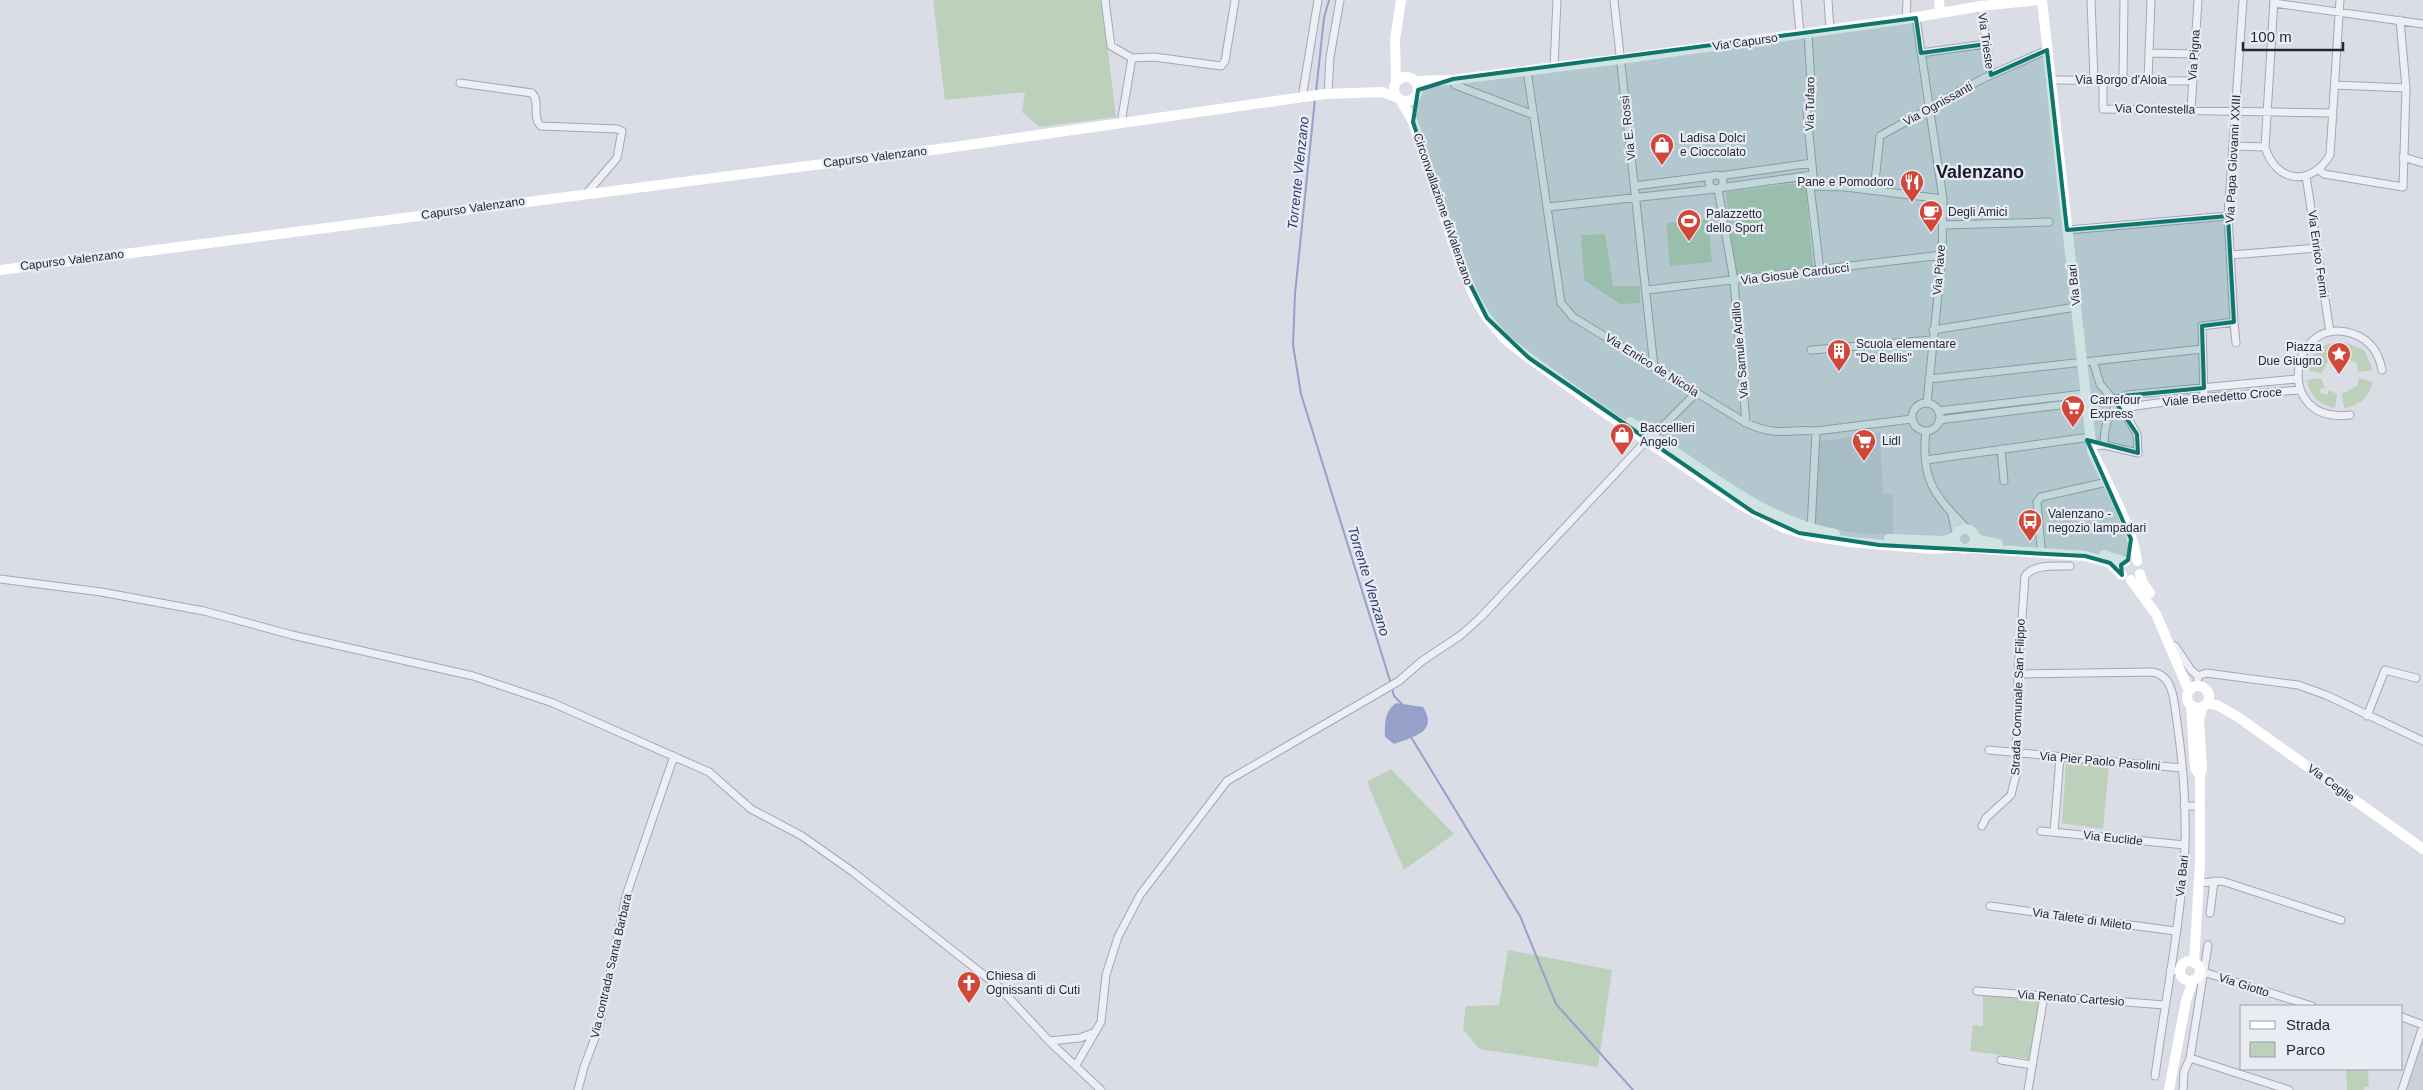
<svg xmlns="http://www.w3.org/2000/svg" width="2423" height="1090" font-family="Arial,sans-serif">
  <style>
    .built { fill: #cdcfdb }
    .green { fill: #bcd0bc }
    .water { fill: #95a1c8 }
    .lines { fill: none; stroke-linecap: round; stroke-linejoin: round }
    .stream { stroke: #95a1c8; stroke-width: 2 }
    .street-casing { stroke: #a4a7b3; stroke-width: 9 }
    .street { stroke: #eeeff4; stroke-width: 7 }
    .secondary { stroke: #fff; stroke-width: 10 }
    .marked { fill: #0f766e; fill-opacity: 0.2; stroke: #0f766e; stroke-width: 4; stroke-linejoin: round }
    .labels { text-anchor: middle; stroke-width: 4.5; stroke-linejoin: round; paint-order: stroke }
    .street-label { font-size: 12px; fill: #25283c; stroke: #eaecf4 }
    .poi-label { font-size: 12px; fill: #25283c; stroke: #eaecf4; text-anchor: start }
    .water-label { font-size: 14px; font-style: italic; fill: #2e3c71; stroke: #eaecf4 }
    .district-label { font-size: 18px; font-weight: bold; fill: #181a2d; stroke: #eaecf4 }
  </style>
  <rect width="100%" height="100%" fill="#dbdde6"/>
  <!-- built -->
  <path class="built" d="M1880,433l3,61 10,1v40l-36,-2 -42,-7 2,-84z
    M2423,1039v51h-16z"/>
  <!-- green -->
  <path class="green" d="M933,0h169l14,117 -76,10 -18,-15 3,-20 -80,8z
    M1805,182l8,84 -79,8 -8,-82z
    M1708,219l4,43 -42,4 -4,-43z
    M1605,234l8,52h27v17l-20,1 -36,-24 -3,-45z
    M2336,342l2,14 -10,5 -6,12 -15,-3c3,-16 12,-25 29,-28z
    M2345,342l19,8 9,20 -14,2 -3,-9 -14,-7z
    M2321,378l4,10 -5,1 1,4 7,2v-5l9,4 -2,14c-16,-3 -25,-12 -28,-28z
    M2359,378l14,4c-4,15 -13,24 -29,26l-2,-14 15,-8z
    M2066,761l43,5 -6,63 -41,-6z
    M1391,769l63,65 -50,36 -37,-88z
    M1508,950l104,20 -14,97 -119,-18 -16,-20 3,-23 33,-1z
    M1983,995l56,6 -9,58 -60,-8 3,-26 10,1z
    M2346,1069h22l1,18h-5v3h-17z"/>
  <!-- water -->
  <path class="water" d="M1396,703l27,4c16,25 -10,30 -29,37l-9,-7c0,-14 -1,-25 11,-34z"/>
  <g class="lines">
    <!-- stream -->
    <path class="stream" d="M1316,92l8,-74 5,-18
      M1315,99l-20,195 -2,51 8,49 90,290
      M1392,688l2,8 9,9
      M1411,737l109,179 36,88 77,86"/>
    <!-- street casing -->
    <g class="street-casing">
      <path id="street" d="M1105,0l6,46 21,12
        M1614,0l40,367
        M1797,0l3,34
        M1828,0l2,30
        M2091,0l3,79
        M2274,0l-9,147c11,36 46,40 65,8l10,-155
        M2274,3l149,21
        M1981,6l10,69
        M1916,18l27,181 -1,56 -15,148
        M1906,19l1,-19
        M1808,33l4,67 -5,12 6,63 -3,11 10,85
        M1921,53l65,-9
        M2149,53l46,1
        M1554,67l3,-67
        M1527,70l34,233 12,14 173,106c9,4 17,7 27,8 14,2 28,-2 43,0l96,-12
        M1453,79l2,6 79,30
        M2050,80l143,1
        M2103,80v29l230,4
        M2123,80l1,-80
        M2148,80l3,-80
        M460,83l72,10c9,9 -1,24 9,33l76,3 5,2 -5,27 -30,35
        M2335,85l71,3
        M1328,94l2,-37 10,-57
        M1302,98l16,-98
        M2191,110l7,-110
        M1121,123l11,-65 22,-1 67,9 4,-5 10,-61
        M2234,146l31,1
        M2403,157l20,6
        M2319,170l5,4 79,13 3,-99 -6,-68
        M1709 182a7 7 0 1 1 14 0a7 7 0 1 1-14 0Z
        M1720,176l92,-13
        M2306,176l24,156
        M1634,186l78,-10
        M1810,186l35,1 98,12
        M1719,188l94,-13
        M1718,189l16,92 12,142
        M1874,190l6,-54 102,-57 65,-29
        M1548,207l167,-18
        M1943,225l106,-3
        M2068,230l160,-14
        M2230,255l88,-7
        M1647,290l295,-35
        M2234,322l2,21
        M1933,330l143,-23
        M1811,350l121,-10
        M2093,361l7,23 24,28 13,22 1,19 -34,-8
        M1929,379l273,-30
        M2204,398l-2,-72 32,-4 -6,-106 15,-216
        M1912 417a14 14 0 1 1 28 0a14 14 0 1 1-28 0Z
        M2118,404l10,3 67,-9 105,-8
        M1938,411l146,-17
        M2350,415c-79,10 -60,-106 6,-80 15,6 23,19 26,35
        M1939,421l7,-2 139,-17
        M1926,431c-6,51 10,65 42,99
        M1653,436l43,-43
        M2091,447l13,-2c0,-23 6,-34 22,-50l171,-16
        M2001,449l3,32
        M1926,460l164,-23
        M1952,515l4,19
        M1811,529l5,-98
        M2041,547l-4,-45 4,-5 66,-15
        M0,579l101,13 103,19 88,24 181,41 80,27 156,69 42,37 51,27 51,36 146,115 50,54 52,49
        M2175,646l16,24 7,6
        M2018,674l134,-2c23,3 22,33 25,50 6,41 9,84 8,125 -4,75 -20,154 -30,229
        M2198,676l8,-3 92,12 28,10 97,46
        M2197,686l1,-10
        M2367,716l18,-46 31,8
        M1989,750l193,18
        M2184,806h17
        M1982,826l4,-8 25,-23 5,-20 2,-101 7,-98c9,-12 31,-10 45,-10
        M2041,831l144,14
        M2054,832l6,-75
        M2199,883l23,-2 119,39
        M1990,906l185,25
        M2210,913l4,-32
        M2170,971h10
        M2200,971l112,35
        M1977,991l188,14
        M2402,1017l21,8
        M1049,1041l31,-3 13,-5
        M2190,1058l99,32
        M2001,1060l31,5
        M1076,1065l25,-43 5,-47 12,-38 22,-42 87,-114 172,-100 23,-20 39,-26 20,-18 165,-176
        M578,1090l6,-23 15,-40 27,-131 48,-140
        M2028,1090l16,-94
        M2183,1090l1,-18 6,-14 18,-113
        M2402,1090l21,-64"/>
    </g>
    <!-- street -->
    <use href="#street" class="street"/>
    <!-- secondary -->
    <path class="secondary" d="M1939,0l1,13
      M2042,0l50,451c14,29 42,80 45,110
      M1394 89a12 12 0 1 1 24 0a12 12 0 1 1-24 0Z
      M1414,81l36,-1 171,-21 285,-40 75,-13 58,-6
      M1396,82l-1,-42 6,-40
      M1401,101l12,21 47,142 15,34 12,20 19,22 23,18 72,52 140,95 43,23 27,8 39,6 83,7 27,-2
      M0,270l947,-122 378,-54 57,-2 14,5
      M1630,422c66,40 127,98 205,112
      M1955 539a10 10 0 1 1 20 0a10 10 0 1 1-20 0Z
      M1974,536l5,4 19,4
      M1889,539l55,2 11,-4
      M1970,548l115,8 25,7 12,12
      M2104,555l21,7
      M2140,574l3,9 7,10
      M2131,580l25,34 33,77
      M2187 697a11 11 0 1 1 22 0a11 11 0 1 1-22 0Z
      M2207,703l10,2 21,12 185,132
      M2191,705l4,63 5,8
      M2180 971a10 10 0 1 1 20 0a10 10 0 1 1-20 0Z
      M2194,963l6,-101v-86l2,-7 -3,-49 4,-14
      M2169,1090l17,-89 7,-21"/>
  </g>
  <!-- marked area -->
  <path class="marked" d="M1916,18l5,35 65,-9 5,31 56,-25 20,180 161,-14 6,106 -32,4 2,62 -92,9 25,37 1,19 -51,-13 44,99 -3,21 -7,5 1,10 -12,-12 -25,-7 -206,-11 -80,-12 -46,-21 -224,-154 -42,-40 -27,-54 -47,-142 5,-32 35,-11z"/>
  <!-- icons -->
  <defs>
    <g id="shop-pin" transform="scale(1.25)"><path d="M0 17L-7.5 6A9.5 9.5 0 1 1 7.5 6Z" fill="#d1483b" stroke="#eaecf4"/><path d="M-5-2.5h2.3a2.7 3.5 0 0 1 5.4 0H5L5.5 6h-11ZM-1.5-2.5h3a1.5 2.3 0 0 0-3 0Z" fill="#fff"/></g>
    <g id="restaurant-pin" transform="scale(1.25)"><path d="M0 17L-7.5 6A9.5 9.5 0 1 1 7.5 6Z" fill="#d1483b" stroke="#eaecf4"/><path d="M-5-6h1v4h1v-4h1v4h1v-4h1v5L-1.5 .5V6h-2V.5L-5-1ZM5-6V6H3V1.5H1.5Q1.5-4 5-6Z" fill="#fff"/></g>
    <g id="cafe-pin" transform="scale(1.25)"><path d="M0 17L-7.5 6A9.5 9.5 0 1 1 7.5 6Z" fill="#d1483b" stroke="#eaecf4"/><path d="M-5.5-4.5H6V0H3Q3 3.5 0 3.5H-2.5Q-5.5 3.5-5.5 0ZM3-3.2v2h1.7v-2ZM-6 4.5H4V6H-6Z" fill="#fff"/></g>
    <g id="stadium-pin" transform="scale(1.25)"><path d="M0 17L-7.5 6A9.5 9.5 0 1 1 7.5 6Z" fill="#d1483b" stroke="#eaecf4"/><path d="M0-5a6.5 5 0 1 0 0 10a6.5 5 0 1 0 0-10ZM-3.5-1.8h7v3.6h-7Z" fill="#fff"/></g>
    <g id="building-pin" transform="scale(1.25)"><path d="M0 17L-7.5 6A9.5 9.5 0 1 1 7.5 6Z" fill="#d1483b" stroke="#eaecf4"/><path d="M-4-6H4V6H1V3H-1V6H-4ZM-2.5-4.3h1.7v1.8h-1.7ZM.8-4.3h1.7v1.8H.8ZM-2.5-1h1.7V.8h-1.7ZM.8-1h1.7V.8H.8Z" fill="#fff"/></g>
    <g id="sight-pin" transform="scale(1.25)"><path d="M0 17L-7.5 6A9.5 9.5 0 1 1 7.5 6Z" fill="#d1483b" stroke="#eaecf4"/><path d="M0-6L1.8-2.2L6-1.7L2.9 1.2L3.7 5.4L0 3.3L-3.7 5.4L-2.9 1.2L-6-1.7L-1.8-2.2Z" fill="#fff"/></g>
    <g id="supermarket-pin" transform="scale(1.25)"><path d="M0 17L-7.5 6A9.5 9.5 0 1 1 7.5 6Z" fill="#d1483b" stroke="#eaecf4"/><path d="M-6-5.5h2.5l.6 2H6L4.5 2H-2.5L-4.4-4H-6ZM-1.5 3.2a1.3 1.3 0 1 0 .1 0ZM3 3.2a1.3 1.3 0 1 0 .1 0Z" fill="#fff"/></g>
    <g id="bus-pin" transform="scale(1.25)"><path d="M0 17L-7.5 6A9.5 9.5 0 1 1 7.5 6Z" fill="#d1483b" stroke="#eaecf4"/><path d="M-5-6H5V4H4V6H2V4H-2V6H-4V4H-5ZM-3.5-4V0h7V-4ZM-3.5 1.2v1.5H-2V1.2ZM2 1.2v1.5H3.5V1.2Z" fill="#fff"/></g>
    <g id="church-pin" transform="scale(1.25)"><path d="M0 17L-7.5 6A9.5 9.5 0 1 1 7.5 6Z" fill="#d1483b" stroke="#eaecf4"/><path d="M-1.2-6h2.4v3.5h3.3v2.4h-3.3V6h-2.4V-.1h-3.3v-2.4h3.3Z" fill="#fff"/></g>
  </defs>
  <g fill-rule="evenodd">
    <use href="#shop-pin" x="1662" y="145"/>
    <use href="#restaurant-pin" x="1912" y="182"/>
    <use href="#cafe-pin" x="1931" y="212"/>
    <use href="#stadium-pin" x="1689" y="221"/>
    <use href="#building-pin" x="1839" y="351"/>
    <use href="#sight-pin" x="2339" y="354"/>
    <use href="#supermarket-pin" x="2073" y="407"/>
    <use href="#shop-pin" x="1622" y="435"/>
    <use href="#supermarket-pin" x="1864" y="441"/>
    <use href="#bus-pin" x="2030" y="521"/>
    <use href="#church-pin" x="969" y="983"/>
  </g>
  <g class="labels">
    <!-- street labels -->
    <g class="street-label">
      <text transform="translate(1986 41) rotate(82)" y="4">Via Trieste</text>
      <text transform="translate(1745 42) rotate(-8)" y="4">Via Capurso</text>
      <text transform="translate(2194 55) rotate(-86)" y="4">Via Pigna</text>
      <text x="2121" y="84">Via Borgo d'Aloia</text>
      <text transform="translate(1810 104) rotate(-89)" y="4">Via Tufaro</text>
      <text transform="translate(1938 104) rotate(-29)" y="4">Via Ognissanti</text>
      <text transform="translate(2155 109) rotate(1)" y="4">Via Contestella</text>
      <text transform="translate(1628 128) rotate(-96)" y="4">Via E. Rossi</text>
      <text transform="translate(875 157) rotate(-7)" y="4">Capurso Valenzano</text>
      <text transform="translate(2233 159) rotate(-87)" y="4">Via Papa Giovanni XXIII</text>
      <text transform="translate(473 208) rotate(-8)" y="4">Capurso Valenzano</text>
      <text transform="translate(1443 209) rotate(71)" y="4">Circonvallazione di Valenzano</text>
      <text transform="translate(2318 254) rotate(82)" y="4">Via Enrico Fermi</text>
      <text transform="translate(72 260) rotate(-7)" y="4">Capurso Valenzano</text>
      <text transform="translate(1939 270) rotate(-85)" y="4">Via Piave</text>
      <text transform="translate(1795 274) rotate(-7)" y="4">Via Giosuè Carducci</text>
      <text transform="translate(2074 285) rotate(-96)" y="4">Via Bari</text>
      <text transform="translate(1740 350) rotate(-95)" y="4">Via Samule Ardillo</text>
      <text transform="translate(1652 365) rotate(32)" y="4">Via Enrico de Nicola</text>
      <text transform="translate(2222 397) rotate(-5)" y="4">Viale Benedetto Croce</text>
      <text transform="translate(2018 697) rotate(-88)" y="4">Strada Comunale San Filippo</text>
      <text transform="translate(2100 761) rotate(5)" y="4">Via Pier Paolo Pasolini</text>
      <text transform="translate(2331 783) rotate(36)" y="4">Via Ceglie</text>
      <text transform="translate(2113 838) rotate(6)" y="4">Via Euclide</text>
      <text transform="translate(2182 876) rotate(-84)" y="4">Via Bari</text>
      <text transform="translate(2082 919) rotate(8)" y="4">Via Talete di Mileto</text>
      <text transform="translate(611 966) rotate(-77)" y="4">Via contrada Santa Barbara</text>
      <text transform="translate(2244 985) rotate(18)" y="4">Via Giotto</text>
      <text transform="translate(2071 998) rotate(4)" y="4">Via Renato Cartesio</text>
    </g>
    <!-- poi labels -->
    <g class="poi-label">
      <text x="1680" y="142">Ladisa Dolci<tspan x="1680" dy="14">e Cioccolato</tspan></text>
      <text x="1894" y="186" text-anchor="end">Pane e Pomodoro</text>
      <text x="1948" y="216">Degli Amici</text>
      <text x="1706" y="218">Palazzetto<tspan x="1706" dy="14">dello Sport</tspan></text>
      <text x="1856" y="348">Scuola elementare<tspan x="1856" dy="14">"De Bellis"</tspan></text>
      <text x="2322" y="351" text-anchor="end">Piazza<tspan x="2322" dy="14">Due Giugno</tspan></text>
      <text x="2090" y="404">Carrefour<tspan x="2090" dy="14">Express</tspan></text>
      <text x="1640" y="432">Baccellieri<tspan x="1640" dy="14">Angelo</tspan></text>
      <text x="1882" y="445">Lidl</text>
      <text x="2048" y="518">Valenzano -<tspan x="2048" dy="14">negozio lampadari</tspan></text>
      <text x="986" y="980">Chiesa di<tspan x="986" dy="14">Ognissanti di Cuti</tspan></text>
    </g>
    <!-- water labels -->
    <g class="water-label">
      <text transform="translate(1298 173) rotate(-84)" y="5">Torrente Vlenzano</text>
      <text transform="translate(1369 581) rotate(73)" y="5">Torrente Vlenzano</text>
    </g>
    <!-- district labels -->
    <g class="district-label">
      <text x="1980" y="178">Valenzano</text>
    </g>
  </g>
  <!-- legend -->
  <rect x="2240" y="1005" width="162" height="65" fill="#eaecf4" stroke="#9b9eaa"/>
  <rect x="2250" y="1021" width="25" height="8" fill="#ffffff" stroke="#9b9eaa"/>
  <text x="2286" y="1030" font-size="15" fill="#25283c">Strada</text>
  <rect x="2250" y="1042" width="25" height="15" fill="#bcd0bc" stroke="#9b9eaa"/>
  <text x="2286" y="1055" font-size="15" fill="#25283c">Parco</text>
  <!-- scale -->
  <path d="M2243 42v8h100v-8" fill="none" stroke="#25283c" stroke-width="2.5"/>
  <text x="2250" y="42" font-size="15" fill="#25283c" stroke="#eaecf4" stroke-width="4" paint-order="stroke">100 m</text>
</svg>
